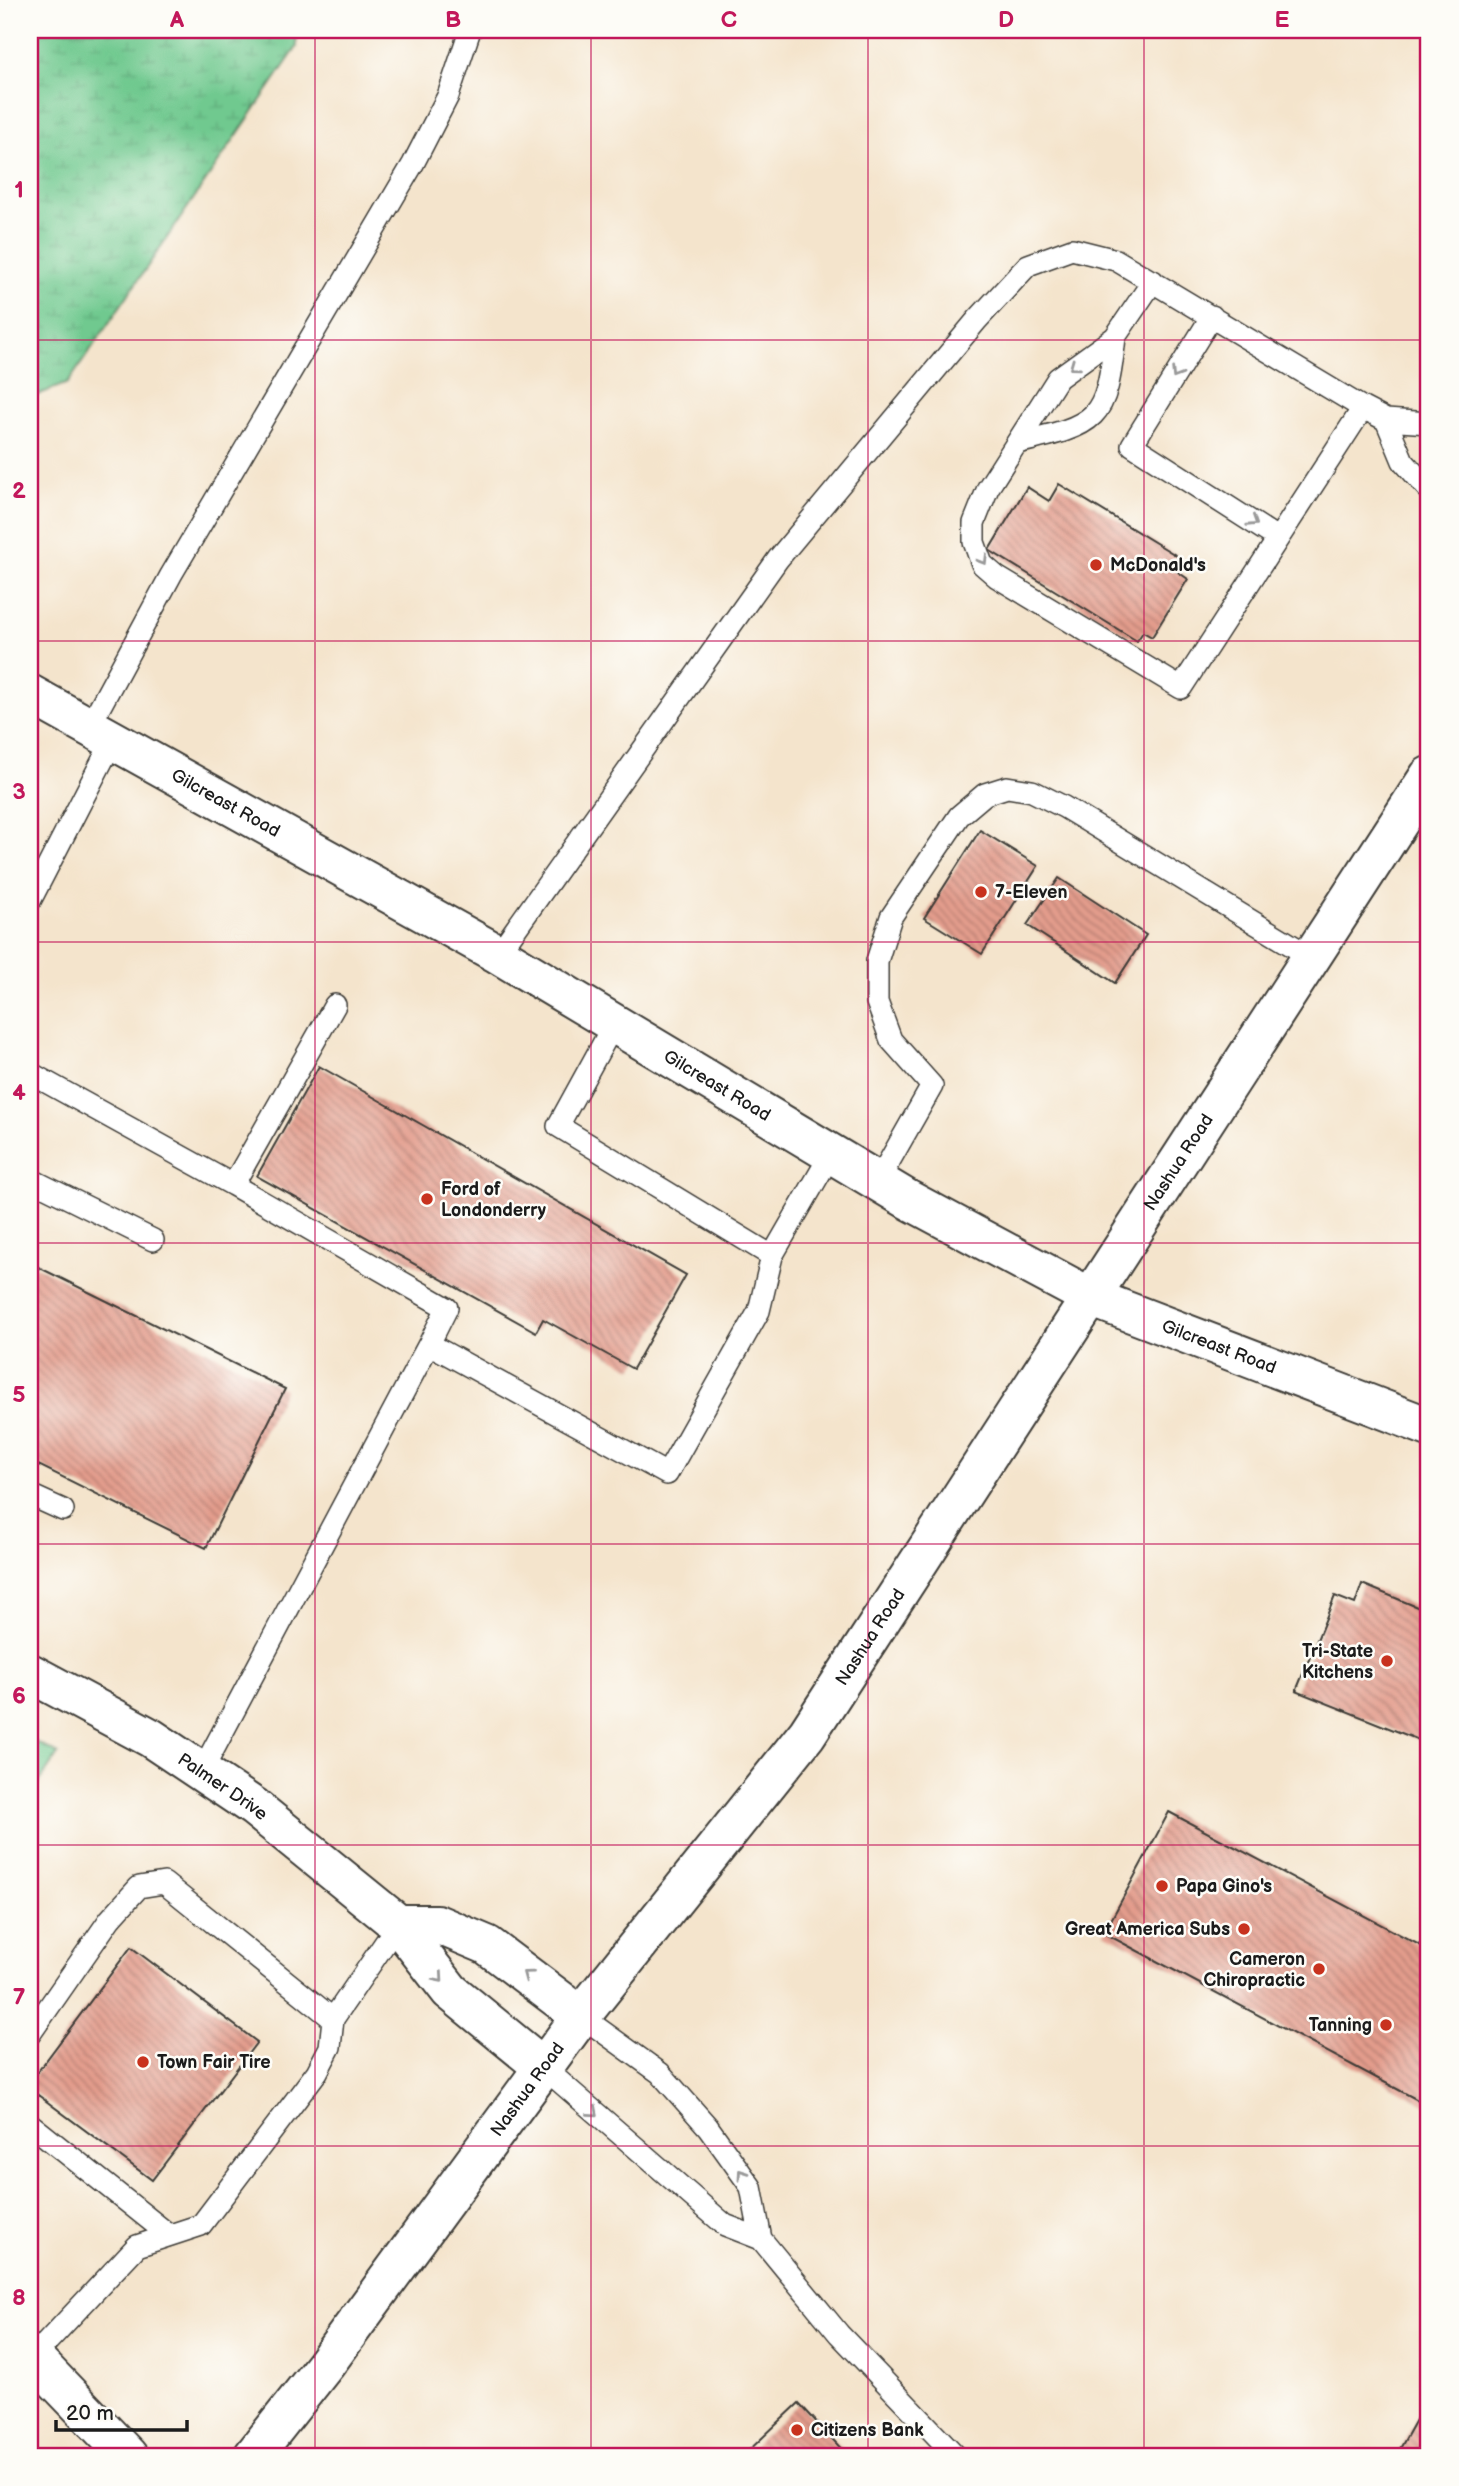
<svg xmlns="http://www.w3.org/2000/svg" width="1459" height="2486" font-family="'Balsamiq Sans',sans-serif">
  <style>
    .wetland { fill: url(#wetland-marsh); stroke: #467256; stroke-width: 2 }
    .park { fill: #6fc98f; stroke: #467256; stroke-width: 2 }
    .building { fill: url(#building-back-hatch) }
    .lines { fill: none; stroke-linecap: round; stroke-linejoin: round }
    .service-casing { stroke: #3c3a36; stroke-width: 24 }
    .minor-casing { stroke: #3c3a36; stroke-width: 42 }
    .tertiary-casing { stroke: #3c3a36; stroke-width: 42 }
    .primary-casing { stroke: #3c3a36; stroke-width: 42 }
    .service { stroke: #fff; stroke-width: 21 }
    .minor { stroke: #fff; stroke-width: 38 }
    .tertiary { stroke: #fff; stroke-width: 38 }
    .primary { stroke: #fff; stroke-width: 38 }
    .oneway { stroke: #999 }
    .grid { fill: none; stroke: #c2185b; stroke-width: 2; stroke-opacity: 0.55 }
    .poi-dot { fill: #c8321e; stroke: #fdfcf7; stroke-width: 2.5 }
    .labels { text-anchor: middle; stroke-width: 5; stroke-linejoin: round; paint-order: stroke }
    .poi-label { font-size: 18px; font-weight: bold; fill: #1c1c1c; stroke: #fdfcf7; text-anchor: start }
    .street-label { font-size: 18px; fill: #1c1c1c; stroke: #fdfcf7 }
    .neatline { fill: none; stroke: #c2185b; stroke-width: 2.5 }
    .grid-label { font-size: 23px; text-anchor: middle; font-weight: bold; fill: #c2185b }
  </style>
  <defs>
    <pattern id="wetland-marsh" width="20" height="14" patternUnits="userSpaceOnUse" patternTransform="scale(1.75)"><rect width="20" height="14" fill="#6fc98f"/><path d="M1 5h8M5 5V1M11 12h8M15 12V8" fill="none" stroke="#60ac7b"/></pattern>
    <pattern id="building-back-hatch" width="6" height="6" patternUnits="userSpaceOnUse" patternTransform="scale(1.75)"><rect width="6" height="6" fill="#e39c8c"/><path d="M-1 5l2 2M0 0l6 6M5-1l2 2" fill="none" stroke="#b77e72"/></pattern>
  </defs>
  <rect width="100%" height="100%" fill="#fdfcf7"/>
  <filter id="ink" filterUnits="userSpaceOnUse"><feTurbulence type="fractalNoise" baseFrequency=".0143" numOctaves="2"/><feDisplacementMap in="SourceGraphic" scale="14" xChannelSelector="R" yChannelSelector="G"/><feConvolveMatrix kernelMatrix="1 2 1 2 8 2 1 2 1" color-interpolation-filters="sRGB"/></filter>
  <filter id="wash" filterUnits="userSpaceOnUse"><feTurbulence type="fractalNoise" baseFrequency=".00686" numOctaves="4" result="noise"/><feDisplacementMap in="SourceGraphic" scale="28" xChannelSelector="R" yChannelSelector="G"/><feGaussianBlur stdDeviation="1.57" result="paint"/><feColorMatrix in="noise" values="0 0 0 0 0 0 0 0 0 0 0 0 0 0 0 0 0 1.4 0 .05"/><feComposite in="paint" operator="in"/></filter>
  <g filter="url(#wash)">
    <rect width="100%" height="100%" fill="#f4e4cc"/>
    <!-- wetland -->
    <path class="wetland" d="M30,30h266l1,17 -229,336 -38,15z"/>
    <!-- park -->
    <path class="park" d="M30,1739l28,15 -28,42z"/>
    <g id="blocks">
      <!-- building -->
      <path class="building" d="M1059,484l123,75 -7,11 13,9 -36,58 -9,-5 -6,9 -148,-91 38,-63 22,14z
        M980,830l58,36 -56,88 -58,-36z
        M1059,878l87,57 -31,48 -88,-58z
        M319,1066l367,209 -53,94 -90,-50 -7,13 -279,-156z
        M30,1263l255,126 -79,159 -176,-87z
        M1362,1584l67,28v132l-133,-53 39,-95 20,8z
        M1169,1812l260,138v156l-325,-173z
        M131,1947l126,95 -105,138 -122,-91v-7z
        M1429,2395v61h-33l26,-47z
        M799,2403l49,53h-105z"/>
    </g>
  </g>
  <g filter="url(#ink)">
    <use href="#blocks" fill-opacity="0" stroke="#3c3a36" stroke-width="2"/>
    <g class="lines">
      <!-- service casing -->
      <g class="service-casing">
        <path id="service" d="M1153,281l-38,56 -57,41 -70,110 -14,35v19l8,22 15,13 184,111 182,-280
          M1212,316l-80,129 145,93
          M1386,420l17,41 26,29
          M1017,443c81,-19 89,-21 98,-106
          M90,725l81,-150 242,-411 35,-68 22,-66
          M30,901l84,-163
          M498,954l280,-395 199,-239 51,-55 44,-16 44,11 247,148 23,12 43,3
          M335,1005l-102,180 214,123 -18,36
          M615,1022l-57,104 214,130
          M30,1073l203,112
          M30,1179l123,61
          M878,1181l54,-95 -41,-46 -14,-38v-41l14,-44 68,-101 26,-22 22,-7 25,4 32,16 247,150
          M30,1495l33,15
          M202,1771l227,-427 238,130 92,-163 13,-55 59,-102
          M581,2016l79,57 48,54 43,60 10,52
          M30,2034l80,-115 29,-32 25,-4 169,136
          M543,2067l182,158 36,14 78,95 117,122
          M30,2124l139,111
          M33,2357l104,-111 64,-21 116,-153 13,-25 3,-28 65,-95"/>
      </g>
      <!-- minor casing -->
      <g class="minor-casing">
        <g id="minor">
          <path id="s1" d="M30,1673l121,65 103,69 144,117 52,67 93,76"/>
          <path d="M398,1924h39l50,21 94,71"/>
          <path d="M30,2354l98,102"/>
        </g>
      </g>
      <!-- tertiary casing -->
      <g class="tertiary-casing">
        <g id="tertiary">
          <path id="s2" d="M30,694l468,260 409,245 183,98 339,130"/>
        </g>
      </g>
      <!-- primary casing -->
      <g class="primary-casing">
        <g id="primary">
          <path id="s3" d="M253,2456l72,-91 256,-349 226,-282 622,-958"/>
        </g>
      </g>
      <!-- service -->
      <use href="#service" class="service"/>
      <!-- minor -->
      <use href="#minor" class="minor"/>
      <!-- tertiary -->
      <use href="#tertiary" class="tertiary"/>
      <!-- primary -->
      <use href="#primary" class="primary"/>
    </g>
    <!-- one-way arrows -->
    <defs><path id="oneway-chevron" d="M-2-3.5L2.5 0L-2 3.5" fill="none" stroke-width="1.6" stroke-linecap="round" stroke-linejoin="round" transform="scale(1.75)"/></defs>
    <g class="oneway">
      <use href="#oneway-chevron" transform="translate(1074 366) rotate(144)"/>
      <use href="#oneway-chevron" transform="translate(1176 374) rotate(122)"/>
      <use href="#oneway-chevron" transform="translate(1253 522) rotate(33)"/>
      <use href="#oneway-chevron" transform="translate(983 560) rotate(59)"/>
      <use href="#oneway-chevron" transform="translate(527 1975) rotate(-143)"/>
      <use href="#oneway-chevron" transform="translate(439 1978) rotate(49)"/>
      <use href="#oneway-chevron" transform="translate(594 2112) rotate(41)"/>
      <use href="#oneway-chevron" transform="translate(742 2174) rotate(-125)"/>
    </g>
  </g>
  <!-- grid -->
  <path class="grid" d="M315,30v2426M591,30v2426M868,30v2426M1144,30v2426M30,340h1399M30,641h1399M30,942h1399M30,1243h1399M30,1544h1399M30,1845h1399M30,2146h1399"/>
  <!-- markers -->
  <g class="poi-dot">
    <circle cx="1096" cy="565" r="7"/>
    <circle cx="981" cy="892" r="7"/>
    <circle cx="427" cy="1199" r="7"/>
    <circle cx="1387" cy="1661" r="7"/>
    <circle cx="1162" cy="1886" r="7"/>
    <circle cx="1244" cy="1929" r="7"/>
    <circle cx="1319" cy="1969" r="7"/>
    <circle cx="1386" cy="2025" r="7"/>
    <circle cx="143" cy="2062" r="7"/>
    <circle cx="797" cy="2430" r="7"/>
  </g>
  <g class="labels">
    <!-- poi labels -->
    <g class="poi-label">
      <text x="1110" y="571">McDonald's</text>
      <text x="995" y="898">7-Eleven</text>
      <text x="441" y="1195">Ford of<tspan x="441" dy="21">Londonderry</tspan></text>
      <text x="1373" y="1657" text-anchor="end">Tri-State<tspan x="1373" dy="21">Kitchens</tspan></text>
      <text x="1176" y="1892">Papa Gino's</text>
      <text x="1230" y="1935" text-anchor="end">Great America Subs</text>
      <text x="1305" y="1965" text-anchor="end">Cameron<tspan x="1305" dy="21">Chiropractic</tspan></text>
      <text x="1372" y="2031" text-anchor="end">Tanning</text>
      <text x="157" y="2068">Town Fair Tire</text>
      <text x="811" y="2436">Citizens Bank</text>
    </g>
    <!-- street labels -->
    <g class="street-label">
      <text dy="6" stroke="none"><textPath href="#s2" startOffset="224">Gilcreast Road</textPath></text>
      <text dy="6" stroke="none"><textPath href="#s2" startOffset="791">Gilcreast Road</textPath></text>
      <text dy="6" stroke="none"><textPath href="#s3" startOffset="1592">Nashua Road</textPath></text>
      <text dy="6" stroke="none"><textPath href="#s2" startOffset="1358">Gilcreast Road</textPath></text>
      <text dy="6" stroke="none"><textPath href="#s3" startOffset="1026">Nashua Road</textPath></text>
      <text dy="6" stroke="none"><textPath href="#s1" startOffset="224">Palmer Drive</textPath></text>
      <text dy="6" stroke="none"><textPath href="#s3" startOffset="458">Nashua Road</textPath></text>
    </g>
  </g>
  <!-- margin -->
  <rect width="1459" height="2486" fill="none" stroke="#fdfcf7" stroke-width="77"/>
  <!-- scale -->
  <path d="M56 2420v10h131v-10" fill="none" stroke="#1c1c1c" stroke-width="3.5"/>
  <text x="66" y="2420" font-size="21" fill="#1c1c1c" stroke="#fdfcf7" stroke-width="5" paint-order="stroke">20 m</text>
  <rect x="38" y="38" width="1382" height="2410" class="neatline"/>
  <g class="grid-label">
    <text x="177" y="27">A</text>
    <text x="453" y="27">B</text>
    <text x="729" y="27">C</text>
    <text x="1006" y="27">D</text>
    <text x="1282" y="27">E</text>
    <text x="19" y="197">1</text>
    <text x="19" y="498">2</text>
    <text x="19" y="799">3</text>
    <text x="19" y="1100">4</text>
    <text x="19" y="1402">5</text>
    <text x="19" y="1703">6</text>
    <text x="19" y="2004">7</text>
    <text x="19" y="2305">8</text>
  </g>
</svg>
